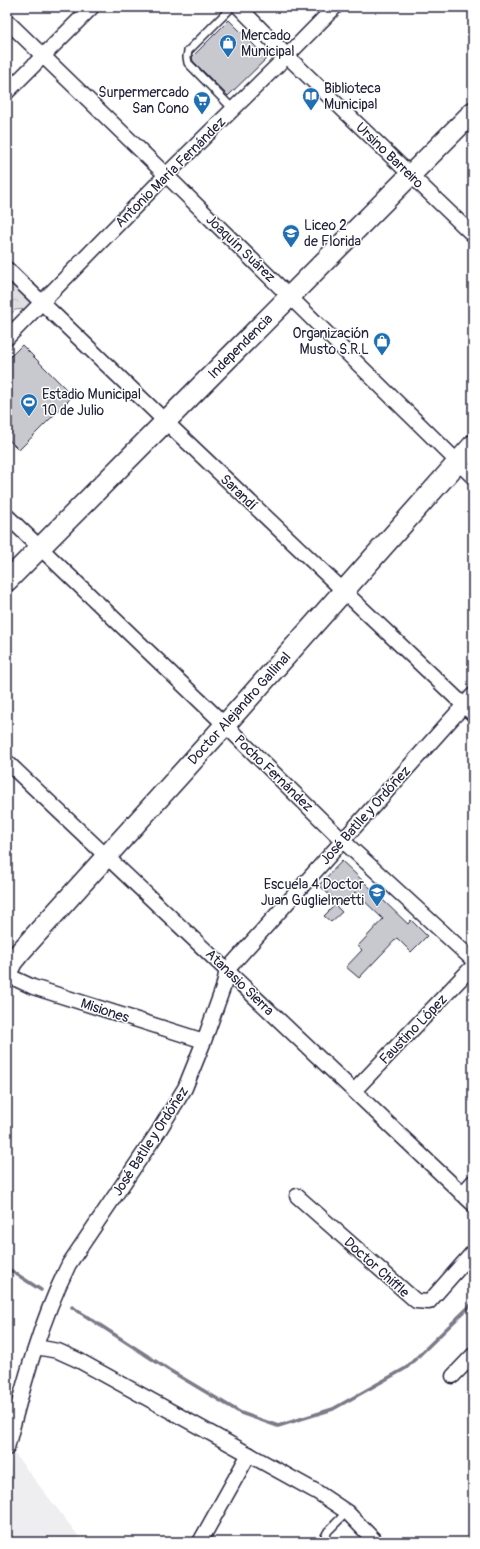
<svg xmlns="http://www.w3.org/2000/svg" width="480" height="1549" font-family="Pangolin,sans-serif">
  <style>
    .built { fill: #eeeef1 }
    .forest { fill: url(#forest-crowns); stroke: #80808e }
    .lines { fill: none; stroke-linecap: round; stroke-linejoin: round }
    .stream { stroke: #7a7a88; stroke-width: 3.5 }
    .building { fill: #c8c8cf; stroke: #22223b }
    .lane-casing { stroke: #22223b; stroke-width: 10 }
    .street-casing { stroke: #22223b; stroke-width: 17 }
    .secondary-casing { stroke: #22223b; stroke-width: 23 }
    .lane { stroke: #fff; stroke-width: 7 }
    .street { stroke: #fff; stroke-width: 14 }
    .secondary { stroke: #fff; stroke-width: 20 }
    .labels { text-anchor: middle; stroke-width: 3; stroke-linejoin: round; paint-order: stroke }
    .poi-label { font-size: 14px; fill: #22223b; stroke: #fff; text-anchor: start }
    .street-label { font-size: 14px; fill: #22223b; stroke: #fff }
  </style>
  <defs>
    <pattern id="forest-crowns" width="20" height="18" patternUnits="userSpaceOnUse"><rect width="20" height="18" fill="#dfdfe2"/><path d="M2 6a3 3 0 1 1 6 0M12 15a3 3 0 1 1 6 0" fill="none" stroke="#bfbfc3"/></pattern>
  </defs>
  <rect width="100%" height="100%" fill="#fff"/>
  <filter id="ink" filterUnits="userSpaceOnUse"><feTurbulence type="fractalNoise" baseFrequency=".025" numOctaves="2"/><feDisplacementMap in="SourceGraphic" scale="8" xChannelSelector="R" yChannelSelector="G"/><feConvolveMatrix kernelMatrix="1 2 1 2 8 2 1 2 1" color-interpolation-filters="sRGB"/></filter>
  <g filter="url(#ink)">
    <!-- built -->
    <path class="built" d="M14,1453l69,89h-76v-58z"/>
    <!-- forest -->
    <path class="forest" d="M7,278l25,24 -6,7 -11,1 -8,8z"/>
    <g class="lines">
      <!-- stream -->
      <path class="stream" d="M7,1268l34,22
        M72,1307l97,63 72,43 37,13 55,-17 73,-41 67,-65"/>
    </g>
    <!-- building -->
    <path class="building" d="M229,20l38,38 -39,38 -35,-35 -1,-4z
      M22,345l51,51 -54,54 -12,-12v-78z
      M342,861l66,63 3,-4 16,16 -16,16 -14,-14 -38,40 -13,-11 16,-17 -4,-4 25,-27 -28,-27 -14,14 -22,-21z
      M335,905l7,7 -11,10 -7,-6z"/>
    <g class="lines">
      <!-- lane casing -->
      <g class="lane-casing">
        <path id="lane" d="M232,7l-44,44 -1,6 1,6 45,46
          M322,1542l6,-11 19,-19"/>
      </g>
      <!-- street casing -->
      <g class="street-casing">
        <path id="street" d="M239,7l48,49 186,179
          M7,21l159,154 307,302
          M7,92l85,-85
          M7,269l158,152 308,293
          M7,338l159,-163 121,-119 48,-49
          M7,516l218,209 117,115 131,120
          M7,762l466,442
          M7,975l26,12 171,54
          M354,1091l119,-125
          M462,1194l11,-12
          M297,1196l119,105 13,1 44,-50
          M36,1347l22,4 20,9 239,132 30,20 29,30
          M453,1376l20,-21
          M7,1448c16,-62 33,-126 62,-184l89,-132 27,-44 19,-47 19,-53 4,-18 246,-275
          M200,1542l49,-88"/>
      </g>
      <!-- secondary casing -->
      <g class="secondary-casing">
        <path id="secondary" d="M7,581l466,-469
          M7,972l5,-10 9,-11 204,-226 248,-280"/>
      </g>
      <!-- lane -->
      <use href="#lane" class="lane"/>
      <!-- street -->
      <use href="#street" class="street"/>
      <!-- secondary -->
      <use href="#secondary" class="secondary"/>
    </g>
  </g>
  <!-- icons -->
  <defs>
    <g id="shop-pin" transform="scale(0.9)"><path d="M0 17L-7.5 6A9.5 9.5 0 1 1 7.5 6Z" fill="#1f6fb2" stroke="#fff"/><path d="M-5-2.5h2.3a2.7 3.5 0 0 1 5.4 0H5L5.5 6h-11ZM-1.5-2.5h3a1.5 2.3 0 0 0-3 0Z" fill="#fff"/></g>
    <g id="library-pin" transform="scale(0.9)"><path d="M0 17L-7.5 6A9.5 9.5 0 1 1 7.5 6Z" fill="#1f6fb2" stroke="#fff"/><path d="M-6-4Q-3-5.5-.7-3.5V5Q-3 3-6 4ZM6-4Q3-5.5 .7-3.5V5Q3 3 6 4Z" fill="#fff"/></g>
    <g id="supermarket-pin" transform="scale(0.9)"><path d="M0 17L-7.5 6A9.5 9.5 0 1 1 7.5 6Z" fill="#1f6fb2" stroke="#fff"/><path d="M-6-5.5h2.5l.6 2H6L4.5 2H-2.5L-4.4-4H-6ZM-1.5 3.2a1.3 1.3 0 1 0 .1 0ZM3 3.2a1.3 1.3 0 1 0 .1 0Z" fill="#fff"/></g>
    <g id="school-pin" transform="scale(0.9)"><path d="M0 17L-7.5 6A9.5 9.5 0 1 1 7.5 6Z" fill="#1f6fb2" stroke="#fff"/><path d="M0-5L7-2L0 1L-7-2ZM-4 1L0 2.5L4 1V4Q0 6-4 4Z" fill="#fff"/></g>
    <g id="stadium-pin" transform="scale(0.9)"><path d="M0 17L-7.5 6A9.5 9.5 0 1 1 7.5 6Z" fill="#1f6fb2" stroke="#fff"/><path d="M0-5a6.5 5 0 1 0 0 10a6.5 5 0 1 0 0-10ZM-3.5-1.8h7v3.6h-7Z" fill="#fff"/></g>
  </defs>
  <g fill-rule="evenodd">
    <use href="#shop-pin" x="228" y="43"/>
    <use href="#library-pin" x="311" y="96"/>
    <use href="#supermarket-pin" x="202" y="100"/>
    <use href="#school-pin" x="291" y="233"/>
    <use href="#shop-pin" x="382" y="341"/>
    <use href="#stadium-pin" x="29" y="402"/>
    <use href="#school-pin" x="377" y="892"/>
  </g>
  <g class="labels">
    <!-- poi labels -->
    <g class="poi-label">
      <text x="241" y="40">Mercado<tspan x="241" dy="16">Municipal</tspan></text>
      <text x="324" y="93">Biblioteca<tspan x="324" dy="16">Municipal</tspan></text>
      <text x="189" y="97" text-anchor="end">Surpermercado<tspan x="189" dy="16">San Cono</tspan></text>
      <text x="304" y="230">Liceo 2<tspan x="304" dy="16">de Florida</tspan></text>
      <text x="369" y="338" text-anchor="end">Organización<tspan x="369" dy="16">Musto S.R.L</tspan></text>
      <text x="42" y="399">Estadio Municipal<tspan x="42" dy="16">10 de Julio</tspan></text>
      <text x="364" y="889" text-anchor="end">Escuela 4 Doctor<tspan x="364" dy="16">Juan Guglielmetti</tspan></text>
    </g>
    <!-- street labels -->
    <g class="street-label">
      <text transform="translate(390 155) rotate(44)" y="5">Ursino Barreiro</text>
      <text transform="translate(170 172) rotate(-45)" y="5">Antonio María Fernández</text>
      <text transform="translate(241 248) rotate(44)" y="5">Joaquín Suárez</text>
      <text transform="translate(240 346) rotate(-45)" y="5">Independencia</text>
      <text transform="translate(239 492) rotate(44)" y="5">Sarandí</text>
      <text transform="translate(239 708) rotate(-48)" y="5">Doctor Alejandro Gallinal</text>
      <text transform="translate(274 773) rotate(44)" y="5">Pocho Fernández</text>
      <text transform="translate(365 815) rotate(-48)" y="5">José Batlle y Ordóñez</text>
      <text transform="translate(240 982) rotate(44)" y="5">Atanasio Sierra</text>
      <text transform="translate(105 1010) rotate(18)" y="5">Misiones</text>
      <text transform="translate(413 1029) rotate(-46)" y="5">Faustino López</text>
      <text transform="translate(150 1141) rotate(-57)" y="5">José Batlle y Ordóñez</text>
      <text transform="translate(377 1267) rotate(42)" y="5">Doctor Chiffle</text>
    </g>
  </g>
  <!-- margin -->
  <rect width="480" height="1549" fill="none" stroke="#fff" stroke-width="24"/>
  <rect x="12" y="12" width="456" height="1525" fill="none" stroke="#22223b" stroke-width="1.5" filter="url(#ink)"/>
</svg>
